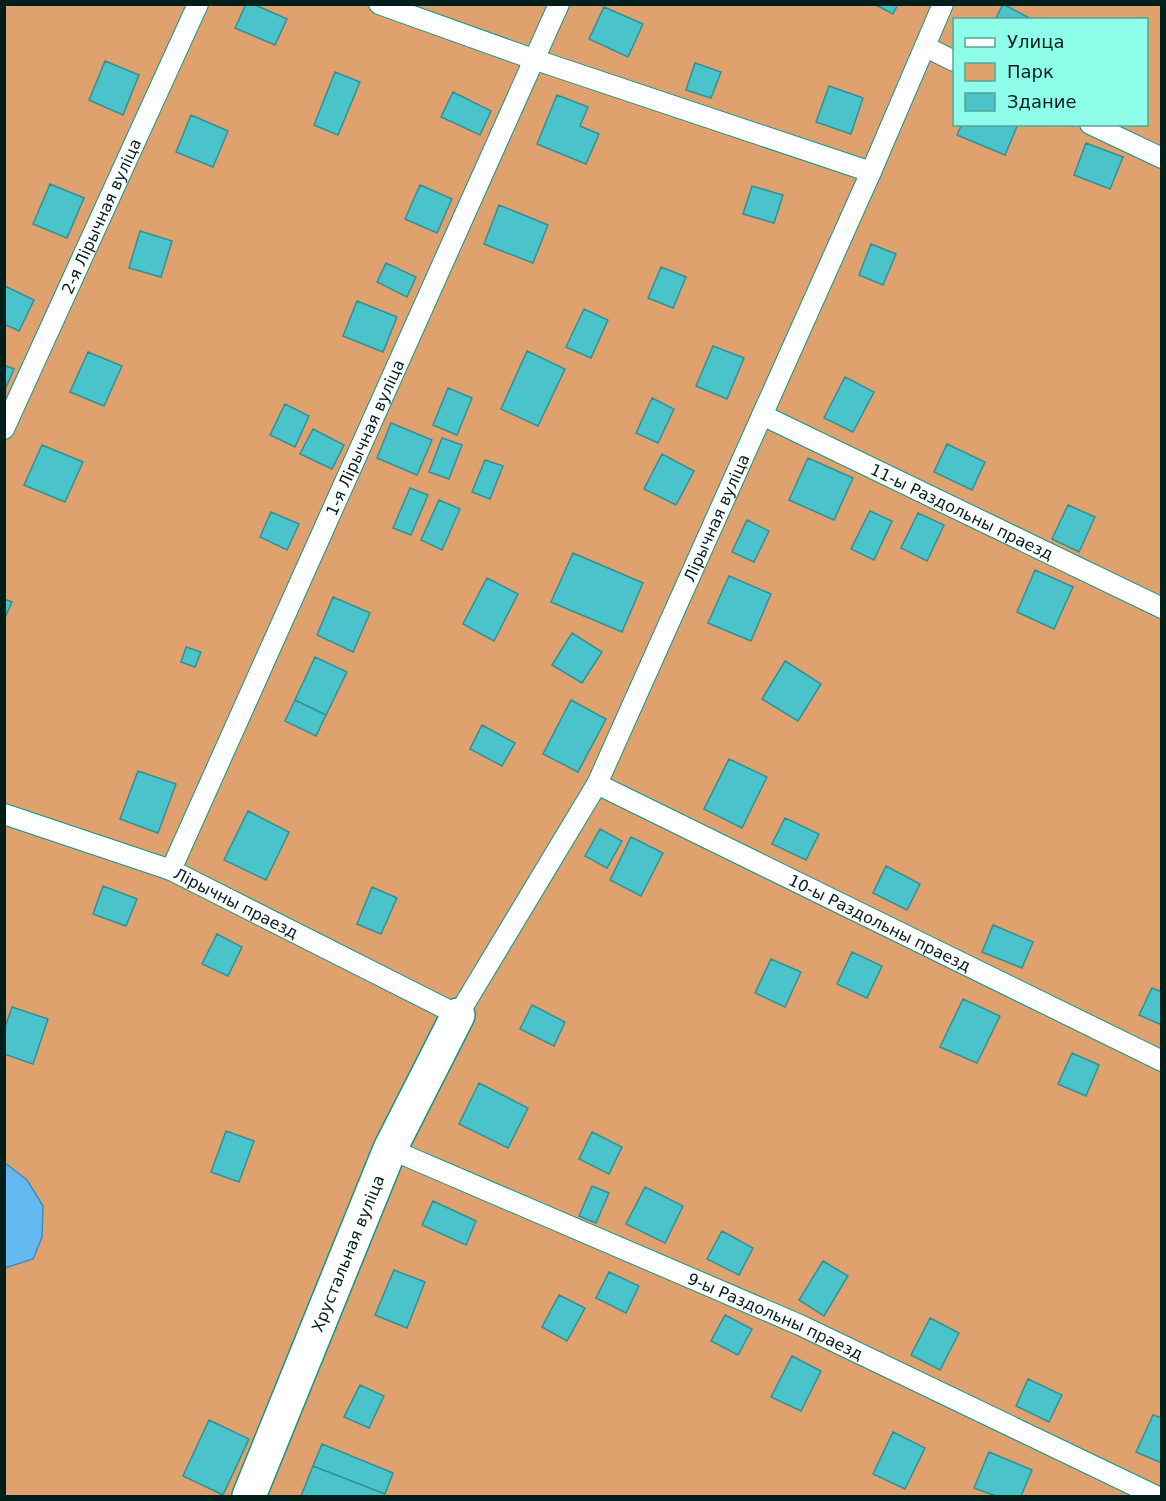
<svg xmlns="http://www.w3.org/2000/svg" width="1166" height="1501" font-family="'DejaVu Sans',sans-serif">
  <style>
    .green { fill: #dfa26e; fill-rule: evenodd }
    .water { fill: #65b9f3; stroke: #478bb2; stroke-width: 1.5 }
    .building { fill: #4ac3ca; stroke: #348f95; stroke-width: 1.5 }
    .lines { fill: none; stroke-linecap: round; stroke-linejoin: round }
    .service-casing { stroke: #109685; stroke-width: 22 }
    .minor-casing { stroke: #109685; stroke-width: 36 }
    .service { stroke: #fff; stroke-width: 20 }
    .minor { stroke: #fff; stroke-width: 33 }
    .labels { text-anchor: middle; stroke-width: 4.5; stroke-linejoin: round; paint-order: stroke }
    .street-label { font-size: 16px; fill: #001f1a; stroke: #8efde9 }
  </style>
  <rect width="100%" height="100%" fill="#81efdc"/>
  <!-- green -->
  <path class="green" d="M5,5h1156v1491h-1156zM954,20h192v104h-192z"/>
  <!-- water -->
  <path class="water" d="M4,1162l23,18 16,26 -1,31 -9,22 -28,9z"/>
  <!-- building -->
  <path class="building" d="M246,4h7l34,15 -12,26 -40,-17z
    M874,4h24l-5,10z
    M1003,4l30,16h-38z
    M604,7l39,17 -15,33 -39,-18z
    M105,61l34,14 -16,40 -34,-15z
    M695,63l26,9 -10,26 -25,-8z
    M335,72l25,10 -22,53 -24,-10z
    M829,86l34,12 -12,36 -35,-12z
    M453,92l38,19 -11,24 -39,-18z
    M557,95l31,12 -8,19 19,8 -13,30 -49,-20z
    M191,115l37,16 -15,36 -37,-15z
    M962,124h56l-13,31 -48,-20z
    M1086,143l37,14 -13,32 -36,-14z
    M50,184l34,14 -17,40 -34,-14z
    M420,185l32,14 -15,34 -32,-14z
    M752,186l31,9 -9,28 -31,-9z
    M499,205l49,20 -15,38 -49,-19z
    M140,231l32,10 -11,36 -32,-9z
    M871,244l25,10 -13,31 -24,-10z
    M386,263l30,14 -9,20 -30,-15z
    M661,267l25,10 -13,31 -25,-10z
    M5,286l29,14 -15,31 -15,-7z
    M357,301l40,16 -14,35 -40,-16z
    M584,309l24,11 -17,38 -25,-11z
    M713,346l31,12 -17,41 -31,-13z
    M527,351l38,18 -27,57 -37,-17z
    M88,352l34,14 -18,40 -34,-14z
    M4,365l10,4 -10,23z
    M845,377l29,15 -21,40 -29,-14z
    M448,388l24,10 -15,37 -24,-10z
    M652,398l22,11 -16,34 -22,-10z
    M285,404l24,12 -14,31 -25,-12z
    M391,423l41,17 -15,35 -40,-17z
    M313,429l31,16 -12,24 -32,-15z
    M442,438l20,7 -13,34 -20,-7z
    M947,444l38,18 -13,28 -38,-18z
    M42,445l41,17 -18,40 -41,-17z
    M662,454l32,17 -18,34 -32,-16z
    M808,458l45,20 -19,42 -45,-20z
    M485,460l18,6 -13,33 -18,-7z
    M410,488l18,7 -17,40 -18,-7z
    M439,500l21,9 -18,41 -21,-10z
    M1068,505l27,12 -16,35 -27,-13z
    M870,511l22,10 -18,39 -23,-11z
    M271,512l28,12 -12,26 -27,-13z
    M918,513l26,12 -17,36 -26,-13z
    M747,520l22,11 -15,31 -22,-10z
    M573,553l70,30 -21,49 -71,-30z
    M1035,570l38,17 -19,42 -37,-17z
    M729,576l42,18 -20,47 -43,-18z
    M487,578l31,16 -24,47 -31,-17z
    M333,597l37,16 -17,39 -36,-17z
    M4,599l8,3 -8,18z
    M572,633l30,19 -20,31 -30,-18z
    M186,647l15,5 -6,15 -14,-5z
    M315,657l32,15 -21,43 -31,-15z
    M785,661l36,23 -23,37 -36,-22z
    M295,700l31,15 -10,21 -31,-15z
    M571,700l35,19 -28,53 -35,-18z
    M482,725l33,18 -13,23 -32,-17z
    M729,759l38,18 -25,51 -38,-19z
    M138,771l38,13 -18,49 -38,-14z
    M248,811l41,21 -23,48 -42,-20z
    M785,818l34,16 -13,26 -34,-16z
    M600,829l22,12 -15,27 -22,-12z
    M631,837l32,16 -22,43 -31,-16z
    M886,866l34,18 -13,26 -34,-17z
    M103,886l34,13 -11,27 -33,-12z
    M372,887l25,11 -16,36 -24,-10z
    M993,925l40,17 -11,26 -40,-16z
    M217,934l25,13 -14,29 -26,-12z
    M852,952l30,14 -15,32 -30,-14z
    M771,959l30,13 -16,35 -30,-14z
    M1152,988l10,4v33l-23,-10z
    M963,999l37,17 -23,47 -37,-16z
    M532,1005l33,17 -11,24 -34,-17z
    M12,1007l36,12 -15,45 -29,-10v-24z
    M1072,1053l27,12 -13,31 -28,-12z
    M479,1083l49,25 -20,40 -49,-24z
    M226,1131l28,10 -15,41 -28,-10z
    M592,1132l30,15 -13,27 -30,-15z
    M592,1186l17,7 -13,30 -17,-7z
    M645,1187l38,19 -18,37 -39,-19z
    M433,1201l43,20 -10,24 -44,-20z
    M722,1231l31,17 -14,27 -32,-16z
    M823,1261l25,15 -24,40 -25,-16z
    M394,1270l31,12 -18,46 -32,-13z
    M609,1272l30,14 -13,27 -30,-15z
    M559,1295l26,13 -18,33 -25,-14z
    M725,1315l27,14 -14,26 -27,-14z
    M930,1318l29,15 -19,37 -29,-15z
    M792,1356l29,15 -20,40 -30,-14z
    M1028,1379l34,16 -13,27 -33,-16z
    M360,1385l24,11 -15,32 -25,-11z
    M1153,1415l9,3v45l-26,-11z
    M209,1420l40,19 -26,56 -40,-19z
    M893,1432l32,16 -20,41 -32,-15z
    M322,1444l71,29 -8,21 -72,-28z
    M989,1452l43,18 -11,26h-25l-22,-8z
    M313,1466l72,28 -1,2h-83z"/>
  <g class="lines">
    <!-- service casing -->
    <g class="service-casing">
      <g id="service">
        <path d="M379,4l154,55 338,113"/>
        <path d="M926,47l28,14"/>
        <path d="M1090,124l72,34"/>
        <path id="s1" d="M762,415l400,193"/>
        <path id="s2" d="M4,429l194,-425"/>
        <path id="s3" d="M597,784l565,277"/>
        <path id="s4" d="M4,814l167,56 287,145 139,-231 274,-612 72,-168"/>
        <path id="s5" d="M171,870l388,-866"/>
        <path id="s6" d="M390,1149l410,176 356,171"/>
      </g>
    </g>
    <!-- minor casing -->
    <g class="minor-casing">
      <g id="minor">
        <path id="s7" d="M249,1496l141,-347 68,-134"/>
      </g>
    </g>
    <!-- service -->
    <use href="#service" class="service"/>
    <!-- minor -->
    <use href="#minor" class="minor"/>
  </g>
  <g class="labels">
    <!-- street labels -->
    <g class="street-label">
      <text dy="6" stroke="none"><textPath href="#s2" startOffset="234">2-я Лірычная вуліца</textPath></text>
      <text dy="6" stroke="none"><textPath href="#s5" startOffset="474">1-я Лірычная вуліца</textPath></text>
      <text dy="6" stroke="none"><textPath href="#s1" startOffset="222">11-ы Раздольны праезд</textPath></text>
      <text dy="6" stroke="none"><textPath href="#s4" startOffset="1059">Лірычная вуліца</textPath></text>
      <text dy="6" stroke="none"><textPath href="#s4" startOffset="249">Лірычны праезд</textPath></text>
      <text dy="6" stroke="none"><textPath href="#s3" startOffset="315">10-ы Раздольны праезд</textPath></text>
      <text dy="6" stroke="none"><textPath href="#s7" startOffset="262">Хрустальная вуліца</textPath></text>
      <text dy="6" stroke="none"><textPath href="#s6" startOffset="420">9-ы Раздольны праезд</textPath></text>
    </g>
  </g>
  <!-- border -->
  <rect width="1166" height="1501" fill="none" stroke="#001f1a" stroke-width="12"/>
  <!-- legend -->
  <rect x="953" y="18" width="195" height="108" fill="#8efde9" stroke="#55a496" stroke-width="1.5"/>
  <rect x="965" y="38" width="30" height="9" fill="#ffffff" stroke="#55a496" stroke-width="1.5"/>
  <text x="1007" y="48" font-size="18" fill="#001f1a">Улица</text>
  <rect x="965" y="63" width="30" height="18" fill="#dfa26e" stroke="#55a496" stroke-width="1.5"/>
  <text x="1007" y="78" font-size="18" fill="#001f1a">Парк</text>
  <rect x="965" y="93" width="30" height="18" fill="#4ac3ca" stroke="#55a496" stroke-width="1.5"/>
  <text x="1007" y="108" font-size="18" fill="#001f1a">Здание</text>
</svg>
